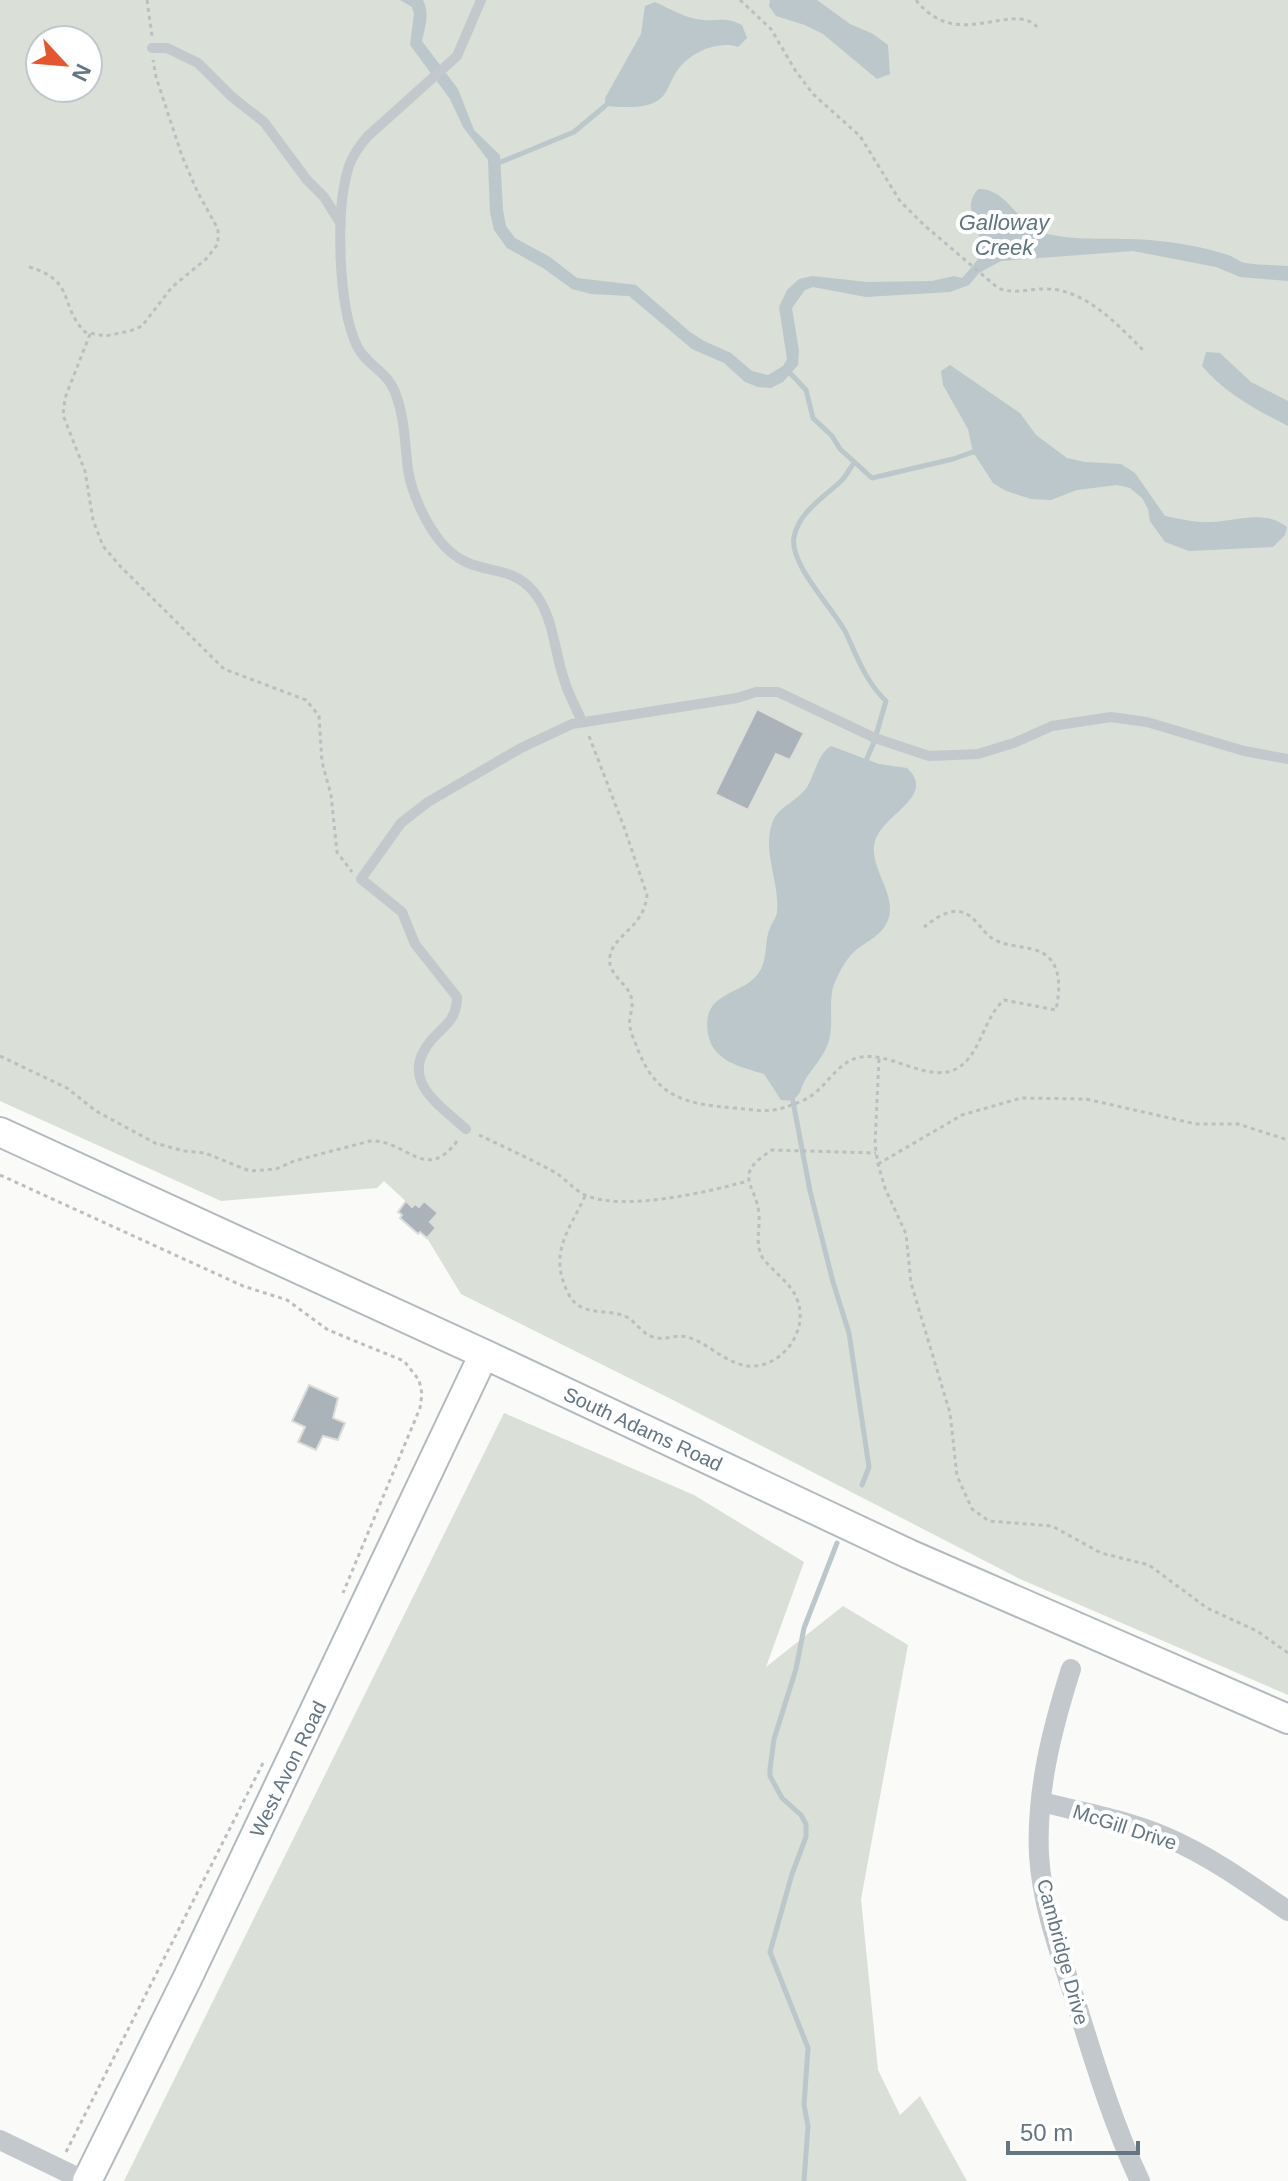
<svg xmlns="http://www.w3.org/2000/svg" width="1288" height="2181" font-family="Arial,sans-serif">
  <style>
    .green { fill: #dadfd7; fill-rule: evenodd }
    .water { fill: #bbc7cb }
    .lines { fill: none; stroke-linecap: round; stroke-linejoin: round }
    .stream { stroke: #bbc7cb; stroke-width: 5 }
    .building { fill: #aab3b9; stroke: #dcdcda; stroke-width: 2 }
    .secondary-casing { stroke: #b3babf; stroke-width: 32 }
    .path { stroke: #bbbfc2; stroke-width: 3; stroke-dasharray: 4 4; stroke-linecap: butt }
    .lane { stroke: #c3c8cc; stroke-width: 10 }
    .street { stroke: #c3c8cc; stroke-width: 20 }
    .secondary { stroke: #fff; stroke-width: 28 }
    .labels { text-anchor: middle; stroke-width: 8; stroke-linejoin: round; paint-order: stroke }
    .street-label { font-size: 20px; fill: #657683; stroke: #fff }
    .water-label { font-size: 22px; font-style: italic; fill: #60757c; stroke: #fff }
  </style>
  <rect width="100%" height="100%" fill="#fafaf8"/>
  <!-- green -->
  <path class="green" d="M0,0h1288v1695l-268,-116 -349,-180 -210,-105 -34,-56 9,-10 -6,-6 8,-9 -13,-12 -6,6 -4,-3 -3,3 -28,-26 -7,7 -156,13 -221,-100zM40,40h48v48h-48z
    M504,1413l190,82 110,67 -38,105 77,-61 65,39 -47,254 17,171 22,45 20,-19 47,85h-843z"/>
  <!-- water -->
  <path class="water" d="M400,0h23c7,14 2,27 -1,41l36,48 16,41 26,25 3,55 3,16 9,12 35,19 27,21 59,7 54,47 14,9 27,12 21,18 16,4 15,-9 4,-7 -8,-52 8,-17 12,-11 13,-3 55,6 65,-1 22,-5 8,2c6,-7 17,-17 19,-27 3,-23 -22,-39 -3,-62 30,-1 40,37 66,44 33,9 70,4 105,7 25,2 55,7 79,15 6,2 10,6 17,8 14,2 29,2 43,3v15l-48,-4 -24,-10 -83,-16 -132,10 -22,12 -10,12 -19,7 -84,5 -53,-10 -8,3 -13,18 7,43 -1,14 -15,17 -12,6 -13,-1 -13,-5 -21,-19 -32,-14 -63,-53 -38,-2 -19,-5 -29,-21 -36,-20 -13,-18 -4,-18 -2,-52 -25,-33 -13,-28 -40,-54 4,-31 -2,-7z
    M770,0h47l33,24 23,10 15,11 2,29 -13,5 -54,-45 -18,-9 -29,-9 -7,-10z
    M655,2c16,7 31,17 49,18 18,1 21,-3 38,5l5,13 -9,9c-20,-7 -49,6 -61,24 -6,8 -9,21 -16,27 -12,12 -40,9 -56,8v-8l36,-64 4,-28z
    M1206,352l14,1 31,29 37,19v25c-33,-17 -62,-32 -86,-60z
    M950,365l70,48 16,22 31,23 18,4 36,2 14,9 30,43c15,3 31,7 46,6 26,-1 53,-13 76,5l-2,8 -12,12 -84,4 -24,-9 -15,-21 -2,-12 -6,-11 -12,-10 -13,-3 -40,5 -26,10 -20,-1 -25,-8 -13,-8 -20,-31 -5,-23 -25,-44 -2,-14z
    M831,746l48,18 28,4c32,30 -30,47 -33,78 -2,25 21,47 15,71 -5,18 -21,23 -34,34 -10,9 -17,23 -22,36 -4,16 0,33 -3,49 -3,19 -19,32 -27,48 -2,4 -2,8 -5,11 -5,6 -10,6 -17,5l-17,-26c-22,-7 -51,-12 -56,-40 -8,-49 44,-35 55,-70 4,-11 2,-25 7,-36 2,-6 6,-9 7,-16 3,-30 -16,-62 -4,-91 6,-15 25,-20 34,-34 8,-13 10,-32 24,-41z"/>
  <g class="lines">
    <!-- stream -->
    <path class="stream" d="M501,162l73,-30 31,-26
      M791,374l15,16 7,28 19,18 8,13 32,29 81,-19 20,-7 5,1
      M854,463c-5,6 -8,14 -14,19 -17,16 -41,30 -46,55 -5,28 40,72 52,96 11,24 20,49 40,68l-12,41 -9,21
      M792,1096l18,95 23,91 16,51 20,134 -7,18
      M804,2181l4,-55 -4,-21 4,-57 -38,-96 22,-78 14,-37v-13l-5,-9 -19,-17 -12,-22v-7l4,-30 22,-70 8,-41 33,-85"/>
  </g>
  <!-- building -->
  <path class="building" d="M757,709l47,24 -14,27 -14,-6 -28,56 -33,-16z
    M406,1201l6,6 3,-3 4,3 5,-6 14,12 -8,9 6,6 -9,10 -7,-6 -2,2 -18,-16 2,-3 -4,-3z
    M309,1385l29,13 -5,20 12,5 -7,17 -15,-4 -7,14 -18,-8 7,-15 -13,-6z"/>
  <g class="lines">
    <!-- secondary casing -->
    <g class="secondary-casing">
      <path id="secondary" d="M0,1132l484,222 425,200 379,165
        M87,2181l100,-202 297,-625"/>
    </g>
    <!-- path -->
    <path class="path" d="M147,0l5,36
      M740,0l31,29 24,41 18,24 47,42 40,65 24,24 74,63c16,7 33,0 50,1 38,1 70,36 95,61
      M916,0c41,53 96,0 121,27
      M29,267c47,13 30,39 56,65l20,4 25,-5 12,-5 30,-39 34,-28 12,-15v-15l-21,-38 -15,-35 -26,-79 -3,-17
      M90,334l-25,64 -2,17 22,56 8,49 10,26 17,20 104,103 82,31 13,16 3,46 9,33 6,57 15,20
      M589,736l35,91 23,68c-3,33 -33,39 -37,61 -4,21 22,27 22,47 1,8 -4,15 -2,24 1,7 5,15 8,23 19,48 48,54 96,58 33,3 38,6 70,-8 22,-10 32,-39 57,-43 31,-5 66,26 95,12 25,-13 27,-51 48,-69l52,10c5,-25 6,-54 -24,-61 -12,-3 -26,-3 -37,-9 -8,-4 -12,-11 -18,-17 -17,-21 -35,-10 -53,4
      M0,1056l67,32 29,23 59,32 29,8 21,2 45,18 26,-2 18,-8 76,-20c37,-2 55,44 88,-1
      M879,1059l-4,85 3,20 7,24 21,46 5,49 39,130 7,63 15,33 17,12 63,5 49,27 48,12 58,43 50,23 31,22
      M479,1135c25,12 52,24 77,38 10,6 18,17 29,22 39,17 122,-3 163,-14
      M878,1164l84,-49 59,-17 65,1 110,25h42l50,16
      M0,1175l243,111 44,14 41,30 76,31 15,19 3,14 -2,14 -77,185
      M585,1196c-16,35 -37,57 -17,97 11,23 34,16 54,22 14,4 19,21 35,23 10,2 20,-4 30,-1 22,6 37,26 61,29 33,3 62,-35 49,-67 -6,-16 -25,-28 -35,-42 -7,-15 -2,-27 -3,-43 -3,-31 -28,-38 13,-64l104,3
      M66,2152l197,-389"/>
    <!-- lane -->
    <path class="lane" d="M481,0l-24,56 -89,80c-8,9 -15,18 -19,30 -14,43 -11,140 8,180 10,21 32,24 40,52 8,23 8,48 11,72 4,24 17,52 32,71 32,40 66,18 93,50 20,23 21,58 30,85 4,16 12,30 19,45
      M152,48h15l31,15 34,34 32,25 43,58 17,17 17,27
      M466,1129c-32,-28 -71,-53 -29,-95 12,-11 20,-19 20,-37l-42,-53 -13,-32 -41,-33 40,-56 27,-21 93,-54 51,-24 165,-26 19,-6h22l97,46 54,18 49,-2 36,-11 38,-17 59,-9 36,5 97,29 44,8"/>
    <!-- street -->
    <path class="street" d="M1071,1669c-19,60 -35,122 -32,186 3,52 23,104 39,154 18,58 36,117 62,172
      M1041,1802c42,10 85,18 125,35 44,19 83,47 122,74
      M0,2140l85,41"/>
    <!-- secondary -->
    <use href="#secondary" class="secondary"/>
  </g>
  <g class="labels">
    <!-- street labels -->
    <g class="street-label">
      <text transform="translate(643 1429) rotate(25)" y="7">South Adams Road</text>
      <text transform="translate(288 1769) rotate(-64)" y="7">West Avon Road</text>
      <text transform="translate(1125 1827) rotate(18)" y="7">McGill Drive</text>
      <text transform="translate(1063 1952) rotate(75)" y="7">Cambridge Drive</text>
    </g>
    <!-- water labels -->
    <g class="water-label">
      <text x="1004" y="230">Galloway<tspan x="1004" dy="25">Creek</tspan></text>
    </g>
  </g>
  <!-- north arrow -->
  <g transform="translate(64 64) rotate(116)"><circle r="38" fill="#ffffff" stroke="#c1c8cd" stroke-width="2"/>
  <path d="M0-6L14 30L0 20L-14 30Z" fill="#e4572e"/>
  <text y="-12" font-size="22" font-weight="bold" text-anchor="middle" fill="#657683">N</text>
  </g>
  <!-- scale -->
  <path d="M1008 2141v12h130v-12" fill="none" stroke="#657683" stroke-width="4"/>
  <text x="1020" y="2141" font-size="24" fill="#657683" stroke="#ffffff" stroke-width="6" paint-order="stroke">50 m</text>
</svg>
